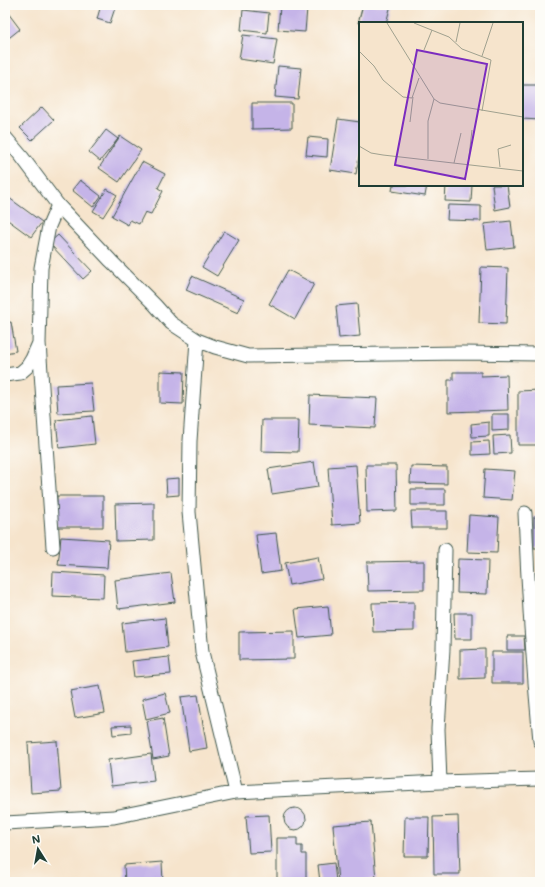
<svg xmlns="http://www.w3.org/2000/svg" width="545" height="887" font-family="Mali,sans-serif">
  <style>
    .building { fill: #c5b4e8 }
    .lines { fill: none; stroke-linecap: round; stroke-linejoin: round }
    .minor-casing { stroke: #3f564b; stroke-width: 15 }
    .minor { stroke: #fff; stroke-width: 13 }
    .inset-road { fill: none; stroke: #a0a18f; stroke-width: 1 }
    .view { fill: #7b2cbf; fill-opacity: 0.15; stroke: #7b2cbf; stroke-width: 2 }
    .inset-edge { fill: none; stroke: #1f3d34; stroke-width: 2 }
  </style>
  <rect width="100%" height="100%" fill="#fdfcf7"/>
  <filter id="ink" filterUnits="userSpaceOnUse"><feTurbulence type="fractalNoise" baseFrequency=".025" numOctaves="2"/><feDisplacementMap in="SourceGraphic" scale="8" xChannelSelector="R" yChannelSelector="G"/><feConvolveMatrix kernelMatrix="1 2 1 2 8 2 1 2 1" color-interpolation-filters="sRGB"/></filter>
  <filter id="wash" filterUnits="userSpaceOnUse"><feTurbulence type="fractalNoise" baseFrequency=".012" numOctaves="4" result="noise"/><feDisplacementMap in="SourceGraphic" scale="16" xChannelSelector="R" yChannelSelector="G"/><feGaussianBlur stdDeviation="0.9" result="paint"/><feColorMatrix in="noise" values="0 0 0 0 0 0 0 0 0 0 0 0 0 0 0 0 0 1.4 0 .05"/><feComposite in="paint" operator="in"/></filter>
  <g filter="url(#wash)">
    <rect width="100%" height="100%" fill="#f6e4cc"/>
    <g id="blocks">
      <!-- building -->
      <path class="building" d="M101,5h15l-6,18 -13,-4z
        M363,5h28l-5,18h-28z
        M280,6l27,2 -2,24 -27,-2z
        M5,9l15,20 -15,12z
        M243,10l26,3 -2,20 -26,-3z
        M243,35l34,4 -4,25 -34,-5z
        M278,66l23,2 -3,31 -23,-2z
        M522,85h18v35l-18,-1z
        M252,103h40v25l-40,1z
        M42,107l12,13 -22,20 -12,-12z
        M338,119l22,3v29l-4,23 -26,-4z
        M106,130l12,9 -18,22 -11,-9z
        M120,136l21,14 -22,32 -20,-14z
        M308,137l20,2 -1,18 -21,-2z
        M142,162l23,12 -7,14 5,3 -12,23 -6,-2 -6,12 -9,-4 -2,5 -16,-9z
        M80,180l21,16 -8,11 -21,-17z
        M393,185h34l-2,11 -33,-5z
        M446,185h26l-1,17 -26,-1z
        M492,185h15l3,22 -15,3z
        M107,189l10,6 -14,22 -10,-6z
        M5,195l37,27 -11,15 -26,-19z
        M448,205l33,1v15l-34,-1z
        M511,221l3,26 -27,3 -3,-26z
        M224,231l15,9 -22,36 -15,-9z
        M58,235l34,36 -9,8 -34,-36z
        M481,267l27,1 -2,56 -27,-1z
        M288,270l26,14 -19,35 -26,-15z
        M192,276l52,23 -6,14 -52,-23z
        M357,304l3,32 -21,2 -3,-32z
        M11,322l5,29 -11,2v-30z
        M160,371l24,1 -1,32 -23,-1z
        M453,372h28v4l26,-1 1,35 -60,2v-32h5z
        M91,383l3,28 -36,2 -2,-28z
        M540,390v55h-22v-54z
        M310,395l67,3 -2,30 -66,-3z
        M492,414h17v16l-17,1z
        M92,416l3,28 -36,4 -3,-28z
        M262,420h37l-1,32 -37,-1z
        M489,422v14l-17,1 -1,-13z
        M510,435l1,18 -17,1 -1,-18z
        M489,441l1,13 -18,1v-13z
        M314,462l4,25 -46,7 -4,-25z
        M356,465l4,58 -28,2 -4,-58z
        M366,465h30l1,46 -30,1z
        M411,466l36,1v17l-37,-1z
        M485,469l30,2 -3,29 -29,-2z
        M179,478v17l-12,1 -1,-17z
        M411,489h34v16h-34z
        M57,496h46v31h-46z
        M154,503v37l-38,1 -1,-37z
        M411,511h36v17h-35z
        M469,515l30,2 -2,36 -30,-1z
        M534,517h6v31h-6z
        M276,533l5,38 -20,3 -5,-39z
        M61,537l48,3 -2,28 -49,-3z
        M318,557l4,22 -33,6 -4,-22z
        M458,559l30,1 -1,34 -30,-1z
        M424,561v29l-56,1 -1,-29z
        M53,572l51,3 -1,23 -51,-2z
        M171,573l4,29 -57,7 -3,-29z
        M414,602v29l-41,1 -1,-29z
        M328,606l3,29 -32,3 -4,-29z
        M454,613h18v26h-17z
        M165,618l3,29 -43,5 -3,-29z
        M294,631v28l-55,1v-28z
        M507,636h17l1,14h-18z
        M485,649v29l-25,1v-29z
        M492,652h31v31h-31z
        M169,657l2,17 -37,3 -2,-16z
        M100,686l5,27 -30,5 -5,-27z
        M165,693l5,20 -24,6 -4,-20z
        M198,695l9,53 -18,3 -8,-54z
        M163,718l6,38 -16,3 -6,-38z
        M131,725v8l-18,2 -1,-9z
        M57,741l4,50 -30,2 -3,-50z
        M151,754l3,27 -43,5 -3,-26z
        M284 819a11 11 0 1 1 22 0a11 11 0 1 1-22 0Z
        M269,815l2,37 -22,1 -3,-37z
        M458,816l2,58h-26l-1,-57z
        M405,817h24l-1,39h-24z
        M371,822l5,57 -38,3 -5,-57z
        M277,838h20v8h5v8h4v28h-29z
        M162,862l1,20h-38l-1,-17z
        M334,863l2,19h-16l-2,-17z"/>
    </g>
  </g>
  <g filter="url(#ink)">
    <use href="#blocks" fill-opacity="0" stroke="#3f564b" stroke-width="1"/>
    <g class="lines">
      <!-- minor casing -->
      <g class="minor-casing">
        <path id="minor" d="M5,137l17,20 36,48 53,56 44,44 16,18 26,17 18,7 33,9 214,-3 78,1
          M197,340l-7,101 -1,71 13,140 34,140
          M39,343l14,204
          M5,375l15,-2 7,-6 5,-8 7,-16 2,-75 8,-42 9,-21
          M525,513c3,76 8,152 15,228
          M440,782l-2,-53 5,-80 2,-99
          M5,823l109,-6 122,-25 204,-10 100,-3"/>
      </g>
      <!-- minor -->
      <use href="#minor" class="minor"/>
    </g>
  </g>
  <!-- overview -->
  <g transform="translate(359 22)">
    <rect width="164" height="164" fill="#f6e4cc"/>
    <path class="inset-road" d="M28,1l47,76 6,4 83,14M55,1l35,14 13,12 29,11 -9,51M97,20l4,-19M65,28l8,-20M0,29l15,15 9,14 20,17 9,1 7,-20M123,34l11,-33M51,100l3,-25M0,124l12,7 12,2 140,16M69,137v-38l6,-22M95,141l7,-30M109,143l4,-35M141,145l-2,-18 13,-4"/>
    <path class="view" d="M58,28l70,14 -22,115 -70,-14z"/>
    <rect width="164" height="164" class="inset-edge"/>
  </g>
  <!-- margin -->
  <rect width="545" height="887" fill="none" stroke="#fdfcf7" stroke-width="20"/>
  <!-- north arrow -->
  <g transform="translate(38 849) rotate(349)" stroke="#fdfcf7" stroke-width="3" paint-order="stroke">
  <path d="M0-3L7 15L0 10L-7 15Z" fill="#1f3d34"/>
  <text y="-6" font-size="11" font-weight="bold" text-anchor="middle" fill="#1f3d34">N</text>
  </g>
</svg>
